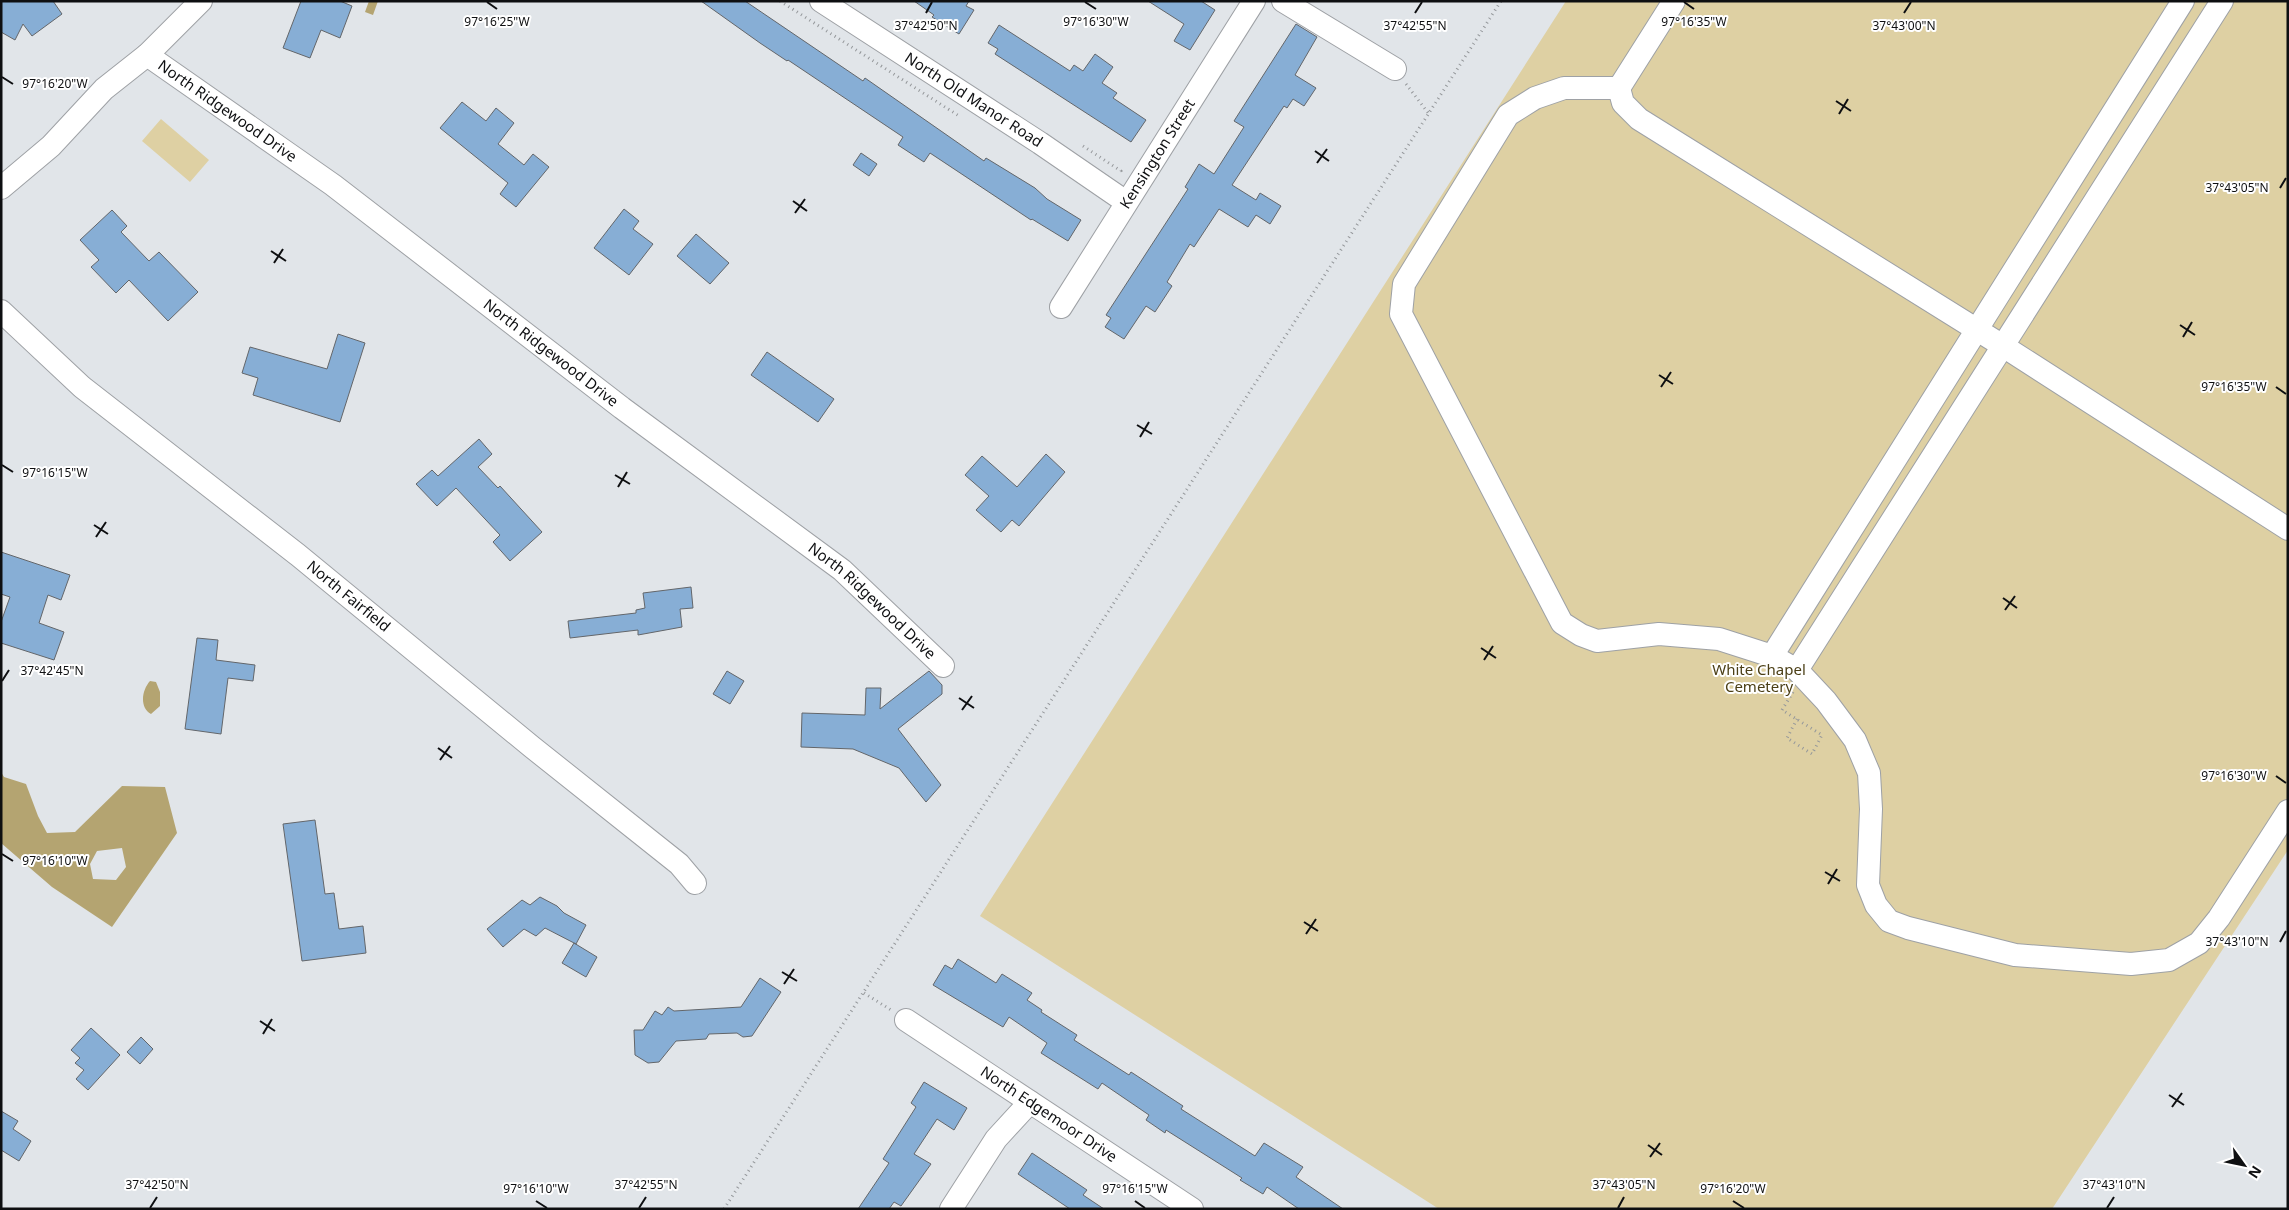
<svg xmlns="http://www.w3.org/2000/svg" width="2289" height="1210" font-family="'Noto Sans',sans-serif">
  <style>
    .green { fill: #ded0a3 }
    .water { fill: #b4a471; fill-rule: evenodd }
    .building { fill: #87aed5; stroke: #63666a }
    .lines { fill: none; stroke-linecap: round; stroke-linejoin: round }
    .minor-casing { stroke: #9ea1a5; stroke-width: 24 }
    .path { stroke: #94979a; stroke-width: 3; stroke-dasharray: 1 4; stroke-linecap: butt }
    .minor { stroke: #fff; stroke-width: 22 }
    .ticks { fill: none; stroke: #0e0f11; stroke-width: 2 }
    .labels { text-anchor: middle; stroke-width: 4; stroke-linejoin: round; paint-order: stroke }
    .street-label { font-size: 15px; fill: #0e0f11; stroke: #fff }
    .park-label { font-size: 15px; fill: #4b3f16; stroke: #fff }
    .ticks-label { font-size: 12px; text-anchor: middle; fill: #0e0f11; stroke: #fff; stroke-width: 4; stroke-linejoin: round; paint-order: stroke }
  </style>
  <rect width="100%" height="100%" fill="#e1e5e9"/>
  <!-- green -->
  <path class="green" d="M1566,1h722v849l-236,359h-613l-459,-293z
    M161,119l48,41 -19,22 -48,-41z"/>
  <!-- water -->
  <path class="water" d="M369,1h9l-5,14 -8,-3z
    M150,681l6,1 4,10v14l-9,8c-12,-7 -9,-24 -1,-33z
    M1,772l3,5 22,7 12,32 9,17 28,-1 47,-46 43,1 12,46 -65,94 -60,-40 -51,-44zM122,848l4,19 -10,13 -23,-1 -3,-15 7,-13z"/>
  <!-- building -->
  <path class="building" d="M1,1h52l9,13 -30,22 -9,-12 -8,16 -14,-8z
    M301,1h39l12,5 -12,32 -19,-8 -11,28 -27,-10z
    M701,1h44l118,80 2,-3 119,83 2,-3 49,30 12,11 34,21 -13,21 -36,-22 -1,1 -101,-67 -6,9 -26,-17 5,-8 -115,-77 -1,1 -27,-18z
    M914,1h55l-3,5 8,4 -15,24 -27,-17 2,-2z
    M1148,1h53l14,9 -25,40 -16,-9 10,-17z
    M1296,24l21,13 -22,38 21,13 -12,18 -11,-7 -6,9 -3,-2 -52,79 24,15 4,-7 21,13 -11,18 -14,-9 -8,12 -29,-18 -25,38 -4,-3 -23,38 5,4 -17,26 -9,-6 -22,33 -19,-12 6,-9 -5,-3 82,-126 -3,-2 14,-23 15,10 30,-47 -10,-6z
    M999,25l71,46 4,-6 9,6 12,-17 18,13 -11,16 15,10 -4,5 33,22 -15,22 -136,-88 3,-5 -10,-6z
    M462,102l24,19 10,-13 18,15 -16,21 26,21 9,-11 16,13 -33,40 -16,-13 8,-11 -68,-55z
    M861,153l16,11 -8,12 -16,-11z
    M624,209l15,12 -6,8 20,15 -24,31 -35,-27z
    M112,210l15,16 -6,6 28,29 10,-9 39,40 -30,29 -39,-41 -13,13 -25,-26 8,-7 -19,-20z
    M696,234l33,29 -19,21 -33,-28z
    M338,334l27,9 -25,79 -87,-27 5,-17 -16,-5 8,-26 77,22z
    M767,352l67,47 -16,23 -67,-47z
    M479,439l13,15 -14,13 20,21 2,-2 42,46 -32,29 -17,-19 7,-7 -44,-47 -19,18 -21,-22 16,-14 6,6z
    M1046,454l19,18 -46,54 -7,-6 -11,12 -25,-22 13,-14 -24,-21 17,-19 35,31z
    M1,552l69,23 -9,25 -13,-5 -9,28 25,9 -10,28 -53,-17v-21l9,-25 -9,-3z
    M691,587l2,21 -13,1 2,18 -44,8v-5l-68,8 -2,-17 68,-8v-3l9,-2 -2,-15z
    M197,638l21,2 -2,20 39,5 -2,16 -25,-3 -7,56 -36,-5z
    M727,671l17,10 -14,23 -17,-10z
    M929,671l13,14v9l-44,35 43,56 -15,17 -27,-34 -46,-19 -52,-2 1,-34 63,2 1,-27h15l-1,21z
    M315,820l10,74 9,-1 5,36 24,-3 3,27 -64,8 -19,-137z
    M540,897l17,9 7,7 22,12 -10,19 -31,-16 -9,8 -12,-7 -21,18 -16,-18 35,-29 8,5z
    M574,943l23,14 -11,20 -24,-14z
    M958,959l38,24 6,-9 30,19 -5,7 15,10 -1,2 36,23 -3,5 55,35 2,-3 52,34 -2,3 74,47 9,-13 39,24 -7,10 47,32h-44l-32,-22 -4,7 -23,-14 2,-2 -76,-48 -1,3 -19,-13 3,-5 -47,-32 -4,6 -57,-36 6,-10 -38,-26 -6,10 -70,-42 12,-20 7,4z
    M760,978l21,14 -29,44 -9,1 -6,-4 -28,1 -3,5 -30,2 -17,21 -11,1 -13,-8 -1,-25h9l12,-19 7,4 6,-8 6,4 67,-4z
    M91,1028l29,27 -32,35 -12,-11 8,-9 -9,-7 5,-5 -9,-8z
    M141,1037l12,12 -13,15 -13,-12z
    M924,1082l43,26 -13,22 -17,-11 -23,35 17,10 -30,42 -7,-4 -5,7h-31l31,-46 -6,-4 33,-52 -5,-4z
    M1,1111l17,10 -5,8 18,12 -12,20 -18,-11z
    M1032,1153l55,37 -4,5 21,14h-34l-52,-35z"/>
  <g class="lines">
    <!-- minor casing -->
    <g class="minor-casing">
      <g id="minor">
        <path id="s1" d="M821,1l219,142 86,59"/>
        <path d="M1283,1l112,68"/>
        <path d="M1674,1l-55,87 4,15 16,16 364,227 285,183"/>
        <path id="s2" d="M147,55l186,130 289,223 220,162 101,96"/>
        <path d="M1619,88h-55l-29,10 -27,17 -104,169 -3,30 161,309 19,12 16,6 62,-7 60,5 53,17 25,14 29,31 29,39 14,33 2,36 -3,76 8,20 13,16 19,7 107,27 116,9 38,-4 30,-17 20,-25 69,-107"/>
        <path d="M1,188l50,-42 53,-57 43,-34 54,-54"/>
        <path id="s3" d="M1061,307l193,-306"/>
        <path id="s4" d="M1,311l81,76 216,168 234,192 147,117 16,19"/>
        <path d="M1772,656l411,-655"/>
        <path d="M1797,670l425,-669"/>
        <path id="s5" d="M906,1020l286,189"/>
        <path d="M951,1209l45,-70 34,-37"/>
      </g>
    </g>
    <!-- path -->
    <path class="path" d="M780,1l179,115
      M1406,84l23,30
      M1083,146l38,25 -2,3
      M1793,692l-11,18 40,25 -10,19 -25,-16 10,-19
      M864,993l27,17
      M724,1209l777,-1208"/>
    <!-- minor -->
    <use href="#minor" class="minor"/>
  </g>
  <!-- ticks -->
  <path class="ticks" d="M487,2l10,7M1085,2l11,7M1684,2l10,7M926,13l6,-11M1415,13l7,-11M1904,13l7,-11M2,77l11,7M1836,101l15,10M1839,114l9,-15M1315,151l14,10M1317,163l10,-14M2280,188l6,-10M793,201l14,10M795,213l10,-14M271,251l15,10M274,263l9,-14M2180,325l15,10M2183,337l9,-15M1659,375l14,9M1661,387l10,-15M2276,387l10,7M1137,425l15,9M1140,437l9,-15M2,465l11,7M615,475l15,9M618,487l9,-15M94,525l14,9M96,537l10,-15M2003,598l14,10M2005,610l10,-14M1481,648l15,10M1484,660l9,-14M2,681l7,-11M959,698l15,10M962,710l10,-14M438,748l14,10M440,760l10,-14M2276,776l10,7M2,854l11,7M1825,872l15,9M1828,884l9,-15M1304,922l14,9M1306,934l10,-15M2280,942l6,-11M782,972l15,9M784,984l10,-15M260,1021l15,10M263,1034l9,-15M2169,1095l15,10M2172,1107l10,-14M1648,1145l14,10M1650,1157l10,-14M536,1201l11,7M1135,1201l10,7M1733,1201l11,7M150,1208l7,-11M639,1208l7,-11M1618,1208l6,-11M2107,1208l7,-11"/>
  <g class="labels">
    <!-- street labels -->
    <g class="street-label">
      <text dy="5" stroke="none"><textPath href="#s1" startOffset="182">North Old Manor Road</textPath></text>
      <text dy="5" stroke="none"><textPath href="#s2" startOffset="98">North Ridgewood Drive</textPath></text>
      <text dy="5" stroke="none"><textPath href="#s3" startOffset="181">Kensington Street</textPath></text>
      <text dy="5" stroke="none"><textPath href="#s2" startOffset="502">North Ridgewood Drive</textPath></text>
      <text dy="5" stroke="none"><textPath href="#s4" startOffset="450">North Fairfield</textPath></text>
      <text dy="5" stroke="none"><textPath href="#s2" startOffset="908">North Ridgewood Drive</textPath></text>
      <text dy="5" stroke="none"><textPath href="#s5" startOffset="171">North Edgemoor Drive</textPath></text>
    </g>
    <!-- park labels -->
    <g class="park-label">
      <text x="1759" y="675">White Chapel<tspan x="1759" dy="17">Cemetery</tspan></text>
    </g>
  </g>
  <g class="ticks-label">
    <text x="1096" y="26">97°16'30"W</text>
    <text x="1694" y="26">97°16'35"W</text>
    <text x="497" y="26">97°16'25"W</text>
    <text x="926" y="30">37°42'50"N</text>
    <text x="1415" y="30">37°42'55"N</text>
    <text x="1904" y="30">37°43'00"N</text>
    <text x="55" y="88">97°16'20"W</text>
    <text x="2237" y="192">37°43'05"N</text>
    <text x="2234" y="391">97°16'35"W</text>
    <text x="55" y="477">97°16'15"W</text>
    <text x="52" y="675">37°42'45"N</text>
    <text x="2234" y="780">97°16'30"W</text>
    <text x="55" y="865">97°16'10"W</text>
    <text x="2237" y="946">37°43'10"N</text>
    <text x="157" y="1189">37°42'50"N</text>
    <text x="646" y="1189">37°42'55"N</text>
    <text x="1624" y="1189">37°43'05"N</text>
    <text x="2114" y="1189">37°43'10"N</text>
    <text x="536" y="1193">97°16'10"W</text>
    <text x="1135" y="1193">97°16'15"W</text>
    <text x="1733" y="1193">97°16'20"W</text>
  </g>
  <!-- border -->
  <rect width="2289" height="1210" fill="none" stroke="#0e0f11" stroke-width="5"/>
  <!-- north arrow -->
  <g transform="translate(2244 1165) rotate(123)" stroke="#ffffff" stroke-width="4" paint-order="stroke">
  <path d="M0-4L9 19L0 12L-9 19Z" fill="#0e0f11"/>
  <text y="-8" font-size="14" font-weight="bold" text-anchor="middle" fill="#0e0f11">N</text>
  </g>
</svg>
